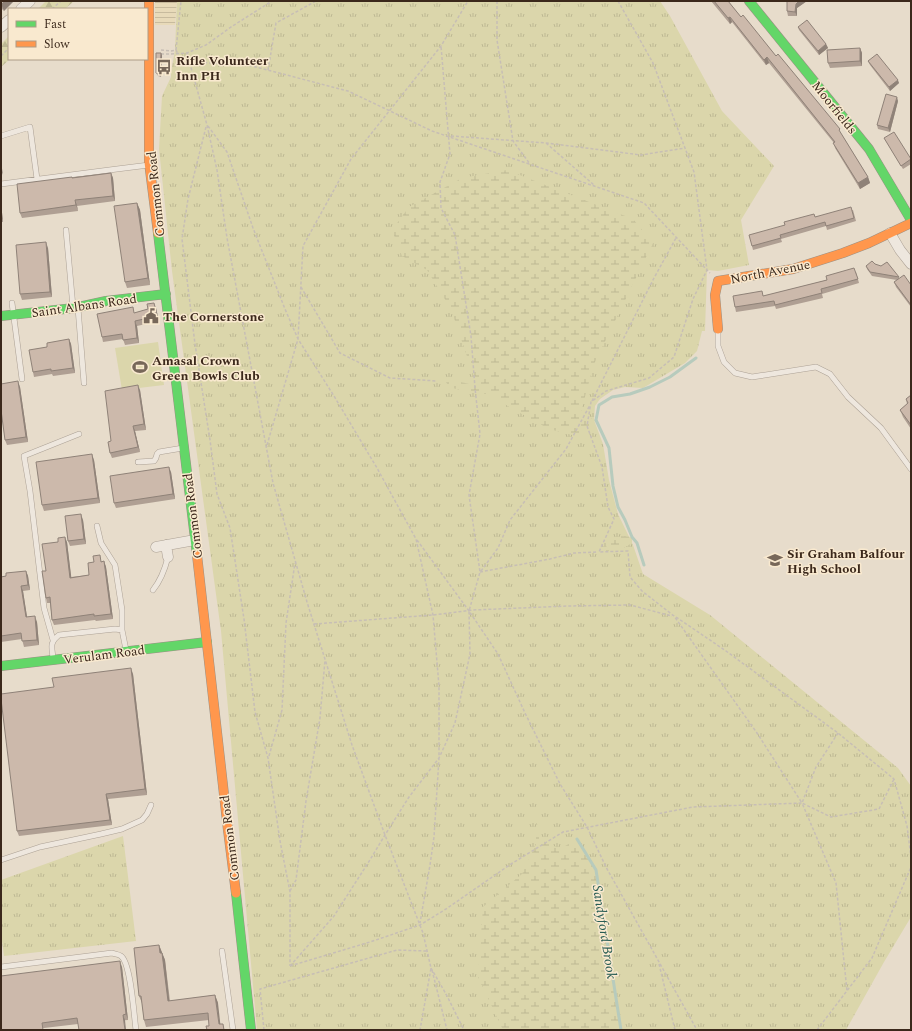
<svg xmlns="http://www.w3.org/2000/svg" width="912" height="1031" font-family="Spectral,serif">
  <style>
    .farmland { fill: url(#farmland-rules) }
    .grass { fill: url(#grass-tufts) }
    .forest { fill: url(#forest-firs) }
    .wetland { fill: url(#wetland-marsh) }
    .park { fill: #dbd6ab }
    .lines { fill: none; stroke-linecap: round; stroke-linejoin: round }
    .stream { stroke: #b7cbbd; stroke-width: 3 }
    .lane-casing { stroke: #aca195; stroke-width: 6 }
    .street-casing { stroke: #aca195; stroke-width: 11 }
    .fast-casing { stroke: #9b9084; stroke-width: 10 }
    .slow-casing { stroke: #9b9084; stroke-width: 10 }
    .path { stroke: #c7beb5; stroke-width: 1.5; stroke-dasharray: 3 2; stroke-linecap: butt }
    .lane { stroke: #eee7de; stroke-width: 5 }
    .street { stroke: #eee7de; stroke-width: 10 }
    .fast { stroke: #63d668; stroke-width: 9 }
    .slow { stroke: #ff974d; stroke-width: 9 }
    .wall { fill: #af9f93 }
    .shaded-wall { fill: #8f8278 }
    .building { fill: #ccb9ab; stroke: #8f8278 }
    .labels { text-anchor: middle; stroke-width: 3; stroke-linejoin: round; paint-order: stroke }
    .poi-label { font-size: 13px; font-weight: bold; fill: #3b281b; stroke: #f9e9cf; text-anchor: start }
    .street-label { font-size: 13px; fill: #3b281b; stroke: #f9e9cf }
    .water-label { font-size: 14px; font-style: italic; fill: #295d54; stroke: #f9e9cf }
  </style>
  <defs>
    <pattern id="farmland-rules" width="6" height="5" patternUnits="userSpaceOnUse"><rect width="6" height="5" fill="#e8dab9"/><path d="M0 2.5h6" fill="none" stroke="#c8bb9e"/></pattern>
    <pattern id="grass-tufts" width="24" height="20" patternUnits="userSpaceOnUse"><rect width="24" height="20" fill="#dbd6ab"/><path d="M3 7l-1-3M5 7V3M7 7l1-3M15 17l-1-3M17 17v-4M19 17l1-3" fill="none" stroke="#bdb893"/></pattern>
    <pattern id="forest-firs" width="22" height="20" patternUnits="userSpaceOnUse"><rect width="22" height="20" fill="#dbd6ab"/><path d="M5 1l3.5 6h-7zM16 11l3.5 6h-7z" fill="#bdb893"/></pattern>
    <pattern id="wetland-marsh" width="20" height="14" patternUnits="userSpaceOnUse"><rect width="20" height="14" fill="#dbd6ab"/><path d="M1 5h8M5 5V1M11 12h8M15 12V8" fill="none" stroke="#bdb893"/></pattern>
  </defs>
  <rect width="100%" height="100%" fill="#e7dccb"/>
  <!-- farmland -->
  <path class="farmland" d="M155,1h22l-2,24h-20z"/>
  <!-- grass -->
  <path class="grass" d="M177,1h483l10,15 52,95 52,55 -33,54 8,45 -31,6 -11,-1 -2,61h-3l-5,20 -12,12 -42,25 -18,-1 -12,3 -13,9 -5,7 -1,14 9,24 6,36 9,34 15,31 10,29 67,41 188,153 13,18v131l-27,45 -38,68h-589l-36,-399 -49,-360 -13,-122 3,-53 9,-19v-5l4,-22z
    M123,836l13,105 -132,15 -2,-15h-1v-61z"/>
  <!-- forest -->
  <path class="forest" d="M46,1h28l-9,8h-27z
    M9,36v23h1l-9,8v-23z"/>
  <!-- wetland -->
  <path class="wetland" d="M507,170l126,49 20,24 -59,121 -14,51 16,5 -20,16 -27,-7 -63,-35 -22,-3 -15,-4 -3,-5 3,-3 28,7 -26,-77 -24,-39 -25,-14 -10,-26 17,-23 53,-29z
    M621,536l11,1v6l-12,7 -14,1 1,-7z
    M536,821l7,20 17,8 17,-10 19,31 25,160h-118l-25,-53 5,-70 39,-33 14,-30z"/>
  <!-- park -->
  <path class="park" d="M158,342l6,43 -42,5 -7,-42z"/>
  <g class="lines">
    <!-- stream -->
    <path class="stream" d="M644,565l-7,-22 -5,-6 -7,-17 -7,-13 -5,-21 -4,-38 -13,-28 3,-15 13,-8 18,-3 20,-7 20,-10 26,-19
      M577,839l19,31 25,160"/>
    <!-- lane casing -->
    <g class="lane-casing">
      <path id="lane" d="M1,136l29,-9 7,52
        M1,184l116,-15 32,-4
        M66,230l7,77
        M12,303l10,76
        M78,308l6,75
        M718,330v16l6,16 11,11 17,4 64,-10 14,7 18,23 33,31 30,41
        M138,462l16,-1 2,-3 1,-4 2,-2 24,-4
        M97,526l4,17 14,22 7,45v20
        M153,590c8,-10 12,-21 15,-33
        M53,640l-9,-32 -14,-117 -6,-35 55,-22
        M53,658c-1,-11 -4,-15 6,-23l56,-6 7,1 4,20
        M1,860l39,-13 61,-13 21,-5 20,-9 5,-6 4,-9
        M222,951l11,79
        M1,967l111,-14c2,1 6,1 9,3 10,7 13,60 15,74"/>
    </g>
    <!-- street casing -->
    <g class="street-casing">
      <path id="street" d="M21,9l9,-8
        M1,27l8,-7
        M890,233l10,17 11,14
        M166,545l2,12
        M156,547l39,-7"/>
    </g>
    <!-- fast casing -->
    <g class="fast-casing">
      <path id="fast" d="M749,1l120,148 42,71
        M158,233l39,322
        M1,316l73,-8 32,-7 60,-7
        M1,666l206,-24
        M236,893l15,137"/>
    </g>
    <!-- slow casing -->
    <g class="slow-casing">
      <path id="slow" d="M149,1v161l9,71
        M718,329l-3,-34 3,-14 75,-12 50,-16 26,-10 42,-20
        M197,555l31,275 8,63"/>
    </g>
    <!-- path -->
    <path class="path" d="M497,1v39l16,101 17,23
      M618,1l35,62 41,109 13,98 3,3
      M52,9l9,-8
      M161,50l10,1 5,-1 2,4
      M176,50l5,-49
      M187,53l20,72 10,45 10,68 46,245 34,119 45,143 33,90 38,98 8,35 -11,62
      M161,54h10l16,-1 19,-8 25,-18 41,-26
      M1,56l8,-8
      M190,64l2,-2 56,3 100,26 84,40 212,72 63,67 -14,29 -19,58 -25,21 -43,13 -15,11 -4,24 15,41 6,40 6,12 -15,33 29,-1 2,26 12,14 32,25 83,117 45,70
      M268,70l8,-47 40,-22
      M208,126l19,26 26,76 32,81 13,30 36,57 43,72 39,71 17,76 6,71v72l-5,79 -4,28 -10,58
      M206,127l-18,72 -6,40 13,105 15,96 7,54 13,34 14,91 11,93 13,46 12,83 10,51v74
      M451,136l95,7 95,12 44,-7
      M546,143l48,42
      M301,287l39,66 50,25 47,3
      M592,401l62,-123 22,-40
      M267,445l31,-106 5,-93 48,-87 90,-113 27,-45
      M417,540l52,71 29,43 27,59 35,71 27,43 19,40 91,163
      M481,571l17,-23 12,-28 56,-71 24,-44
      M480,572l70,-13 24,-6 24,-1
      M676,617l50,34 112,82 56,46 13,47 4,31
      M314,624l119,-9 40,-5 95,-4 62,-1 42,11
      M838,733l-22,34 -14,36 29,14 48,-8 15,-30
      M269,756l13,-46 4,-87 9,-60
      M290,891l6,-11 10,-79 14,-83 5,-58
      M659,964l16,66
      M290,966l44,-50 34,-53 17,-28 24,-38 30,-39 16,-35 15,-69 -1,-43 11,-39 -11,-77 11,-61 -5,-46 -4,-52 -16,-101 -14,-27 -1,-26 10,-28 -9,-108
      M290,966l80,-24 50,-17 26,-16 65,-45 52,-32 130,-25 109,-4 34,80 11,108
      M431,968l15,26 18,36
      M432,970l15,60
      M264,1030l-4,-41 137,-39 30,1
      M817,1030l55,-72 39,-91"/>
    <!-- lane -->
    <use href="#lane" class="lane"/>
    <!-- street -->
    <use href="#street" class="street"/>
    <!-- fast -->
    <use href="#fast" class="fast"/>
    <!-- slow -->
    <use href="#slow" class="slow"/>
  </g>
  <!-- wall -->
  <path class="wall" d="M1,1l3,10 -3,-3z
    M711,1h17l13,16 35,39 66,79 26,42 2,6 -10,6 -25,-41 -1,-5 -65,-80 -3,2 -34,-43 -2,2z
    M787,1h20l-10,7v8h-9l-1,-5z
    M798,27l28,17 2,4 -9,7 -20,-25z
    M860,48l2,5v13l-32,2 -2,-5z
    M161,53l1,3 -1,21 -3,-1 -2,-3z
    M868,61l31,22 -9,8 -20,-26z
    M898,101l-8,31 -12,-3 -1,-4z
    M884,138l27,21v5l-8,5 -17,-28z
    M111,173l2,5 2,23 -38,5 1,5 -56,7 -2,-5 53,-36z
    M1,203l2,19h-2z
    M137,203l3,7 10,75 -23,3 -2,-6z
    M853,210l3,11 -29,9 -1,-4 -45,13 1,3 -29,8 -1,-4 33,-21 30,-8z
    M48,248l4,49 -30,3 -2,-6z
    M875,264l24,13v2l12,6v22l-15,-20 -2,-5 3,-2 -25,-4 -5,-7 -1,-3z
    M856,272l3,11 -37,11 1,4 -47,11 -1,-3 -39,6 -1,-5 29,-11 63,-16z
    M156,308l3,13 -22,5 2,17 -14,2 -2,-6 -20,3 -1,-5 33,-24z
    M69,339l2,5 4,29 -22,3 -1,-2 -18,3 -1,-5 14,-25z
    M20,387l8,55 -21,3 -2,-5z
    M140,390l6,40 -11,1 5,21 -28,6 -2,-5 1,-12z
    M911,395v34l-8,-12 -3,-7 7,-6 -1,-5z
    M94,460l6,43 -56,8 -2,-6z
    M171,472l4,27 -59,9 -2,-5z
    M83,520l3,24 -16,2 -2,-5z
    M67,542l4,35 18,-2 13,-14h2l2,6 7,52 -17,2 -1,-1 -41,5 -2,-5 -2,-17h-3l-1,-5v-27z
    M26,571l2,5 2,14 -7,1 4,26 10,5 2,23 -15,2 -2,-8 -21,3v-65z
    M133,674l14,121 -39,4 4,26 -93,11 -2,-5 37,-144z
    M159,945l6,15 5,41 45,-6 3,8 -9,23v-6l-63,7 -2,-7 -2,-17 -3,-7z
    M122,967l6,53 -50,4 -34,4 -43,2z"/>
  <!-- shaded-wall -->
  <path class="shaded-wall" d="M4,1h10l-10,10 -3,-7z
    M799,1h8l-10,7v8l-2,-4 1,-8z
    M730,17l2,5 -2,2 -2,-6z
    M826,44l2,4 -9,7 -1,-4z
    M860,48l2,5v13l-2,-5z
    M161,53l1,3 -1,21 -1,-4z
    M767,57l2,6 -3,2 -2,-5z
    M898,80l1,3 -9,8 -1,-4z
    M897,97l1,4 -8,31 -2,-4z
    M1,162l2,13 -2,-5z
    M111,173l2,5 2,23 -2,-5z
    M868,177l2,6 -10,6 -2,-6z
    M75,200l2,6 1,5 -2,-6z
    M1,203l2,19 -2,-7z
    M137,203l3,7 10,75 -2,-7z
    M46,242l2,6 4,49 -2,-5z
    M154,303l2,5 3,13 -2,-5z
    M135,321l2,5 2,17 -2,-5z
    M69,339l2,5 4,29 -2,-5z
    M18,381l2,6 8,55 -2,-5z
    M138,385l2,5 6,40 -2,-6z
    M133,426l2,5 5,21 -2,-5z
    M92,454l2,6 6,43 -2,-5z
    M169,467l2,5 4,27 -2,-5z
    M81,514l2,6 3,24 -2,-5z
    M65,537l2,5 5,41 -2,-5z
    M104,561l2,6 7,52 -2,-5z
    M26,571l2,5 2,14 -2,-5z
    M21,586l2,5 5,32 -2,-6z
    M35,616l2,6 2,23 -2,-5z
    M131,668l2,6 14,121 -2,-6z
    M106,794l2,5 4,26 -2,-5z
    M159,945l6,15 5,48 -2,-7z
    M120,961l2,6 6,53 -2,-6z
    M215,995l3,8 3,27 -2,-6z
    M123,1015l2,5 1,10h-1z"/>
  <!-- building -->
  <path class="building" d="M714,1h14l13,16 2,-2 33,41 2,-2 62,75 -1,1 29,47 -10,6 -25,-40 2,-1 -68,-85 -3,3 -34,-43 -2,1z
    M787,1h12l-3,3 -1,8 -8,-1z
    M807,20l19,24 -8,7 -20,-24z
    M860,48v13l-32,2 -1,-13z
    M156,53h5l-1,20h-4z
    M877,54l21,26 -9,7 -21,-26z
    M886,94l11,3 -9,31 -11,-3z
    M894,132l17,27 -10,7 -17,-28z
    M111,173l2,23 -38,4 1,5 -56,8 -3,-29 55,-7v1z
    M137,203l11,75 -23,4 -11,-76z
    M851,207l3,11 -28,8 -1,-4 -45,13 1,3 -29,8 -3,-11 36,-10 -1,-3 30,-8 1,3z
    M46,242l4,50 -30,2 -4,-49z
    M872,261l3,3 6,2 6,-4 12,15 -29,-5 -4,-6z
    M854,268l4,11 -37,10 1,4 -47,12 -1,-4 -39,6 -2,-11 29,-5 1,5 64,-16 -1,-4z
    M904,275l7,10v20l-17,-23z
    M154,303l3,13 -22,5 2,17 -14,2 -1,-6 -20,3 -5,-23 36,-7 1,6 14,-4 -1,-5z
    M69,339l4,29 -22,3v-2l-18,3 -4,-22 18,-3v-4z
    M18,381l8,56 -21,3 -4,-30v-26z
    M138,385l6,39 -11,2 5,21 -28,6 -2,-11 3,-1 -6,-50z
    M911,395v30l-11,-15 8,-7 -2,-4z
    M92,454l6,44 -56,7 -6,-43z
    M169,467l4,27 -59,9 -4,-27z
    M81,514l3,25 -16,2 -3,-25z
    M65,537l5,41 19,-3 -1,-12 6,-1 -1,-6 7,-1 1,7 3,-1 7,53 -17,2v-2l-42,6 -2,-23 -4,1 -4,-27h4l-4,-27 16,-2v-4z
    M26,571l2,14 -7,1 5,31 9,-1 2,24 -15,1 -1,-8 -20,3v-59l5,-1v-3z
    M131,668l14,121 -39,5 4,26 -93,11 -16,-132v-5l53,-7 -2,-9z
    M159,945l1,8h2l6,48 47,-6 4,29h4l1,6h-17l-1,-4h3l-1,-13 -64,7 -3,-24h-2l-5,-48z
    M120,961l6,53 -3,1 2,15h-46l-2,-12 -35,5 1,7h-42v-54z"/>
  <!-- icons -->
  <defs>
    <g id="bus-bare" transform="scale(1.2)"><path d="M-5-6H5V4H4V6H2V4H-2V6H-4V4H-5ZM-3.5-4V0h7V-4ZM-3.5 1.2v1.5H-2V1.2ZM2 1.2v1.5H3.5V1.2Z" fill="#776759" stroke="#f9e9cf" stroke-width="2.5" paint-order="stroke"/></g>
    <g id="civic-bare" transform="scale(1.2)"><path d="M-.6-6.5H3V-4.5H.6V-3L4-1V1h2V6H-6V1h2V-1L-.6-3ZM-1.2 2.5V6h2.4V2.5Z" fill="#776759" stroke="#f9e9cf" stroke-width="2.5" paint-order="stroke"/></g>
    <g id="stadium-bare" transform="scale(1.2)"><path d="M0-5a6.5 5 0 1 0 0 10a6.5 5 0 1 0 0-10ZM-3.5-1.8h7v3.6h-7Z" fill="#776759" stroke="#f9e9cf" stroke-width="2.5" paint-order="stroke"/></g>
    <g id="school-bare" transform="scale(1.2)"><path d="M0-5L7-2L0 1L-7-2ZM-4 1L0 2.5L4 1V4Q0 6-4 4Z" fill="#776759" stroke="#f9e9cf" stroke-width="2.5" paint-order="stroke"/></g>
  </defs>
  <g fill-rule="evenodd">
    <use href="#bus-bare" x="164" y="67"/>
    <use href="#civic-bare" x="151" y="316"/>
    <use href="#stadium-bare" x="140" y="367"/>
    <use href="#school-bare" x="775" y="560"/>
  </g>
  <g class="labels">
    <!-- poi labels -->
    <g class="poi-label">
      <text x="176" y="65">Rifle Volunteer<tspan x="176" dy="15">Inn PH</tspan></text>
      <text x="163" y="321">The Cornerstone</text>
      <text x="152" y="365">Amasal Crown<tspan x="152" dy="15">Green Bowls Club</tspan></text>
      <text x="787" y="558">Sir Graham Balfour<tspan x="787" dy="15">High School</tspan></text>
    </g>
    <!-- street labels -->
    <g class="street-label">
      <text transform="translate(835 107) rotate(51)" y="5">Moorfields</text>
      <text transform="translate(155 194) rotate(-96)" y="5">Common Road</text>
      <text transform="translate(770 271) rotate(-11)" y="5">North Avenue</text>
      <text transform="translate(84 305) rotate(-8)" y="5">Saint Albans Road</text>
      <text transform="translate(192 516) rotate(-97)" y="5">Common Road</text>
      <text transform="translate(104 654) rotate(-7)" y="5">Verulam Road</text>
      <text transform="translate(229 838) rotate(-97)" y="5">Common Road</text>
    </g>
    <!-- water labels -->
    <g class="water-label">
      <text transform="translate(605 932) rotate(81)" y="5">Sandyford Brook</text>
    </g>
  </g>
  <!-- border -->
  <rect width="912" height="1031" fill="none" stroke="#3b281b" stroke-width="4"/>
  <!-- legend -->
  <rect x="8" y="8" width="140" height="52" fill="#f9e9cf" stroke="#ad9c87"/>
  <rect x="16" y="21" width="20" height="6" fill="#63d668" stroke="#ad9c87"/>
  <text x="44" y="28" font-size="12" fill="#3b281b">Fast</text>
  <rect x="16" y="41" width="20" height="6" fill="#ff974d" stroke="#ad9c87"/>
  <text x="44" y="48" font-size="12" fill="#3b281b">Slow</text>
</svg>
